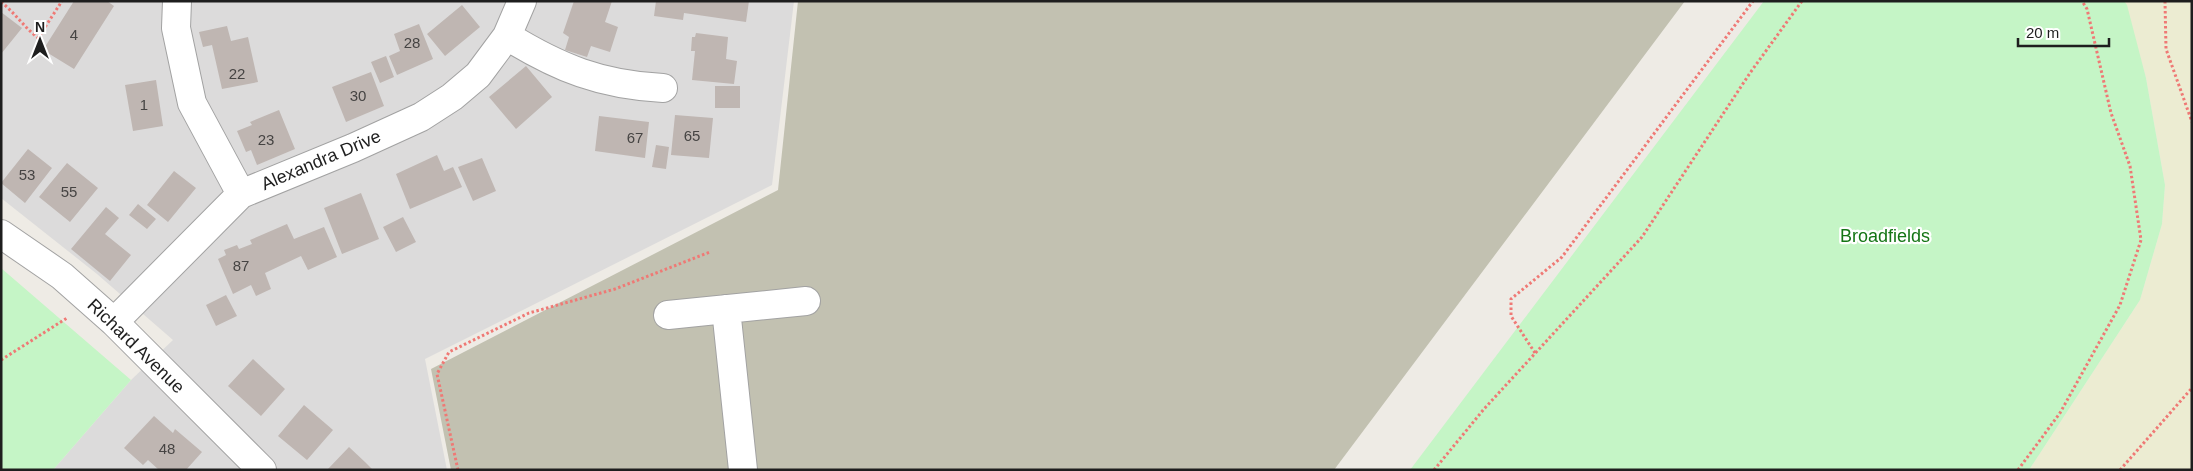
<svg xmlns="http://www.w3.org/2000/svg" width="2193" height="471" font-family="Helvetica,sans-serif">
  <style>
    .residential { fill: #dcdbdb }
    .construction { fill: #c2c1b1 }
    .farmland { fill: #ececd2 }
    .park { fill: #c5f5c6 }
    .building { fill: #bfb6b2 }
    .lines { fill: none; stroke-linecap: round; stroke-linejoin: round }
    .minor-casing { stroke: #a2a2a2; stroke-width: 30 }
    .path { stroke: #ef7975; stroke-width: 3; stroke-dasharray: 2.5 2.5; stroke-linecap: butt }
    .minor { stroke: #fff; stroke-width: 28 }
    .labels { text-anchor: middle; stroke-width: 4.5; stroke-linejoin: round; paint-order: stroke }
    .number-label { font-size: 15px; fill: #464443 }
    .street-label { font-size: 18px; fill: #1e1e1e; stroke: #fff }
    .park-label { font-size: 18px; fill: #147515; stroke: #fff }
  </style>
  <rect width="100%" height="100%" fill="#eeebe5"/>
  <!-- residential -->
  <path class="residential" d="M1,1h793l-22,184 -347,174 22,111h-394l78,-90 42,-40 -76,-66 -96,-76z"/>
  <!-- construction -->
  <path class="construction" d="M798,1h887l-351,469h-883l-20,-101 347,-179z"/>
  <!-- farmland -->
  <path class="farmland" d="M2124,1h68v469h-163l111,-170 22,-76 3,-39 -19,-107z"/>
  <!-- park -->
  <path class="park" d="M1764,1h360l3,4 19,73 19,107 -3,39 -22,76 -111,170h-619z
    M1,268l130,112 -78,90h-52z"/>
  <!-- building -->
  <path class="building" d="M74,1h33l7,5 -40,63 -31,-19z
    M574,1h38l-7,21 13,5 -8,25 -19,-6 -4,11 -22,-7 4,-13 -6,-4z
    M656,1h93l-3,21 -62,-9 -1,7 -29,-4z
    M462,5l18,22 -35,29 -18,-22z
    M1,12l21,16 -21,26z
    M419,24l14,35 -36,16 -8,-19 11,-5 -6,-17z
    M227,26l4,15 17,-4 10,45 -36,7 -10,-44 -9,2 -4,-15z
    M696,33l32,4 -2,22 11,2 -3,23 -42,-4 3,-29h-4l1,-14h3z
    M386,56l8,21 -14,6 -9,-21z
    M526,66l26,31 -36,32 -27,-32z
    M371,72l13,34 -38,16 -14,-35z
    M156,80l7,46 -30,5 -8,-46z
    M715,86h25v22h-25z
    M279,110l16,39 -38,16 -6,-15 -5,2 -9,-21 15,-6 -2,-3z
    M675,115l38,3 -4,40 -38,-3z
    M599,116l50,6 -4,36 -50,-7z
    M656,145l13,2 -3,22 -14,-2z
    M28,149l24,19 -27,35 -24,-20z
    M437,155l7,16 9,-4 9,20 -52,22 -14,-35z
    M482,158l14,33 -23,10 -15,-34z
    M67,163l31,25 -28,34 -31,-25z
    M174,171l22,17 -28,34 -21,-17z
    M361,193l18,46 -37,15 -18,-46z
    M138,204l18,15 -9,10 -18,-14z
    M106,207l13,11 -14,16 26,21 -21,26 -39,-32z
    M403,217l13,25 -20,10 -13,-25z
    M287,224l7,15 30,-12 13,30 -29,13 -7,-14 -36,17 6,16 -15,7 -5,-11 -18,9 -15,-35 8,-4 -2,-5 13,-5 2,4 13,-5 -2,-4z
    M226,295l11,21 -21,10 -10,-21z
    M253,359l32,30 -24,27 -33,-30z
    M304,405l29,25 -26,30 -29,-24z
    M154,416l19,17 2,-4 27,23 -16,18h-27l-11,-10 -5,5 -19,-17z
    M349,447l16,15 8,8h-46z"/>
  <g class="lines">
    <!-- minor casing -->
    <g class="minor-casing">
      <path id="minor" d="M177,1l-1,27 16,75 49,91
        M507,36c52,32 94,49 156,52
        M1,234l61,42 52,46 148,148
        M726,309l17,161
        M668,315l138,-14
        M114,322l127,-128 112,-46 68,-31 31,-20 26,-22 29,-39 15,-35"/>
    </g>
    <!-- path -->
    <path class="path" d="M2165,1l1,48 26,73
      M1,2c14,11 23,25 37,36l24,-37
      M1535,353l-24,-37v-17l51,-42 191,-256
      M1,360l66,-42
      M458,470l-21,-96 12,-22 80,-39 86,-24 95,-37
      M1434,470l50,-61 158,-172 108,-164 52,-72
      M2018,470l42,-57 60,-108 21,-65 -11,-74 -19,-53 -24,-104 -5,-8
      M2120,470l72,-82"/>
    <!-- minor -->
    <use href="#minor" class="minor"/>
  </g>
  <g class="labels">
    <!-- number labels -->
    <g class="number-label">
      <text x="74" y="40">4</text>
      <text x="412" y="48">28</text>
      <text x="237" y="79">22</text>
      <text x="358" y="101">30</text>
      <text x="144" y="110">1</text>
      <text x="692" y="141">65</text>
      <text x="635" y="143">67</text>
      <text x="266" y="145">23</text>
      <text x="27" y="180">53</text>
      <text x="69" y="197">55</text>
      <text x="241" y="271">87</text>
      <text x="167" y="454">48</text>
    </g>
    <!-- street labels -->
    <g class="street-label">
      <text transform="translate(321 160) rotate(-23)" y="6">Alexandra Drive</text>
      <text transform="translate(136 346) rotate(44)" y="6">Richard Avenue</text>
    </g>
    <!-- park labels -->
    <g class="park-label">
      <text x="1885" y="242">Broadfields</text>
    </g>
  </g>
  <!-- border -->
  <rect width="2193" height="471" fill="none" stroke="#1e1e1e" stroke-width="5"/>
  <!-- north arrow -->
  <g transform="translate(40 40)" stroke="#ffffff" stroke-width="4" paint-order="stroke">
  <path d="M0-4L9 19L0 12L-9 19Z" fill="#1e1e1e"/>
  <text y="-8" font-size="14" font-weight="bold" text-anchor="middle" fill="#1e1e1e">N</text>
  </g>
  <!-- scale -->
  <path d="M2018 38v8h91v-8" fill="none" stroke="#1e1e1e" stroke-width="2.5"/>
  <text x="2026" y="38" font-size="15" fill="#1e1e1e" stroke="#ffffff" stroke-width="4" paint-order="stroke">20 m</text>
</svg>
